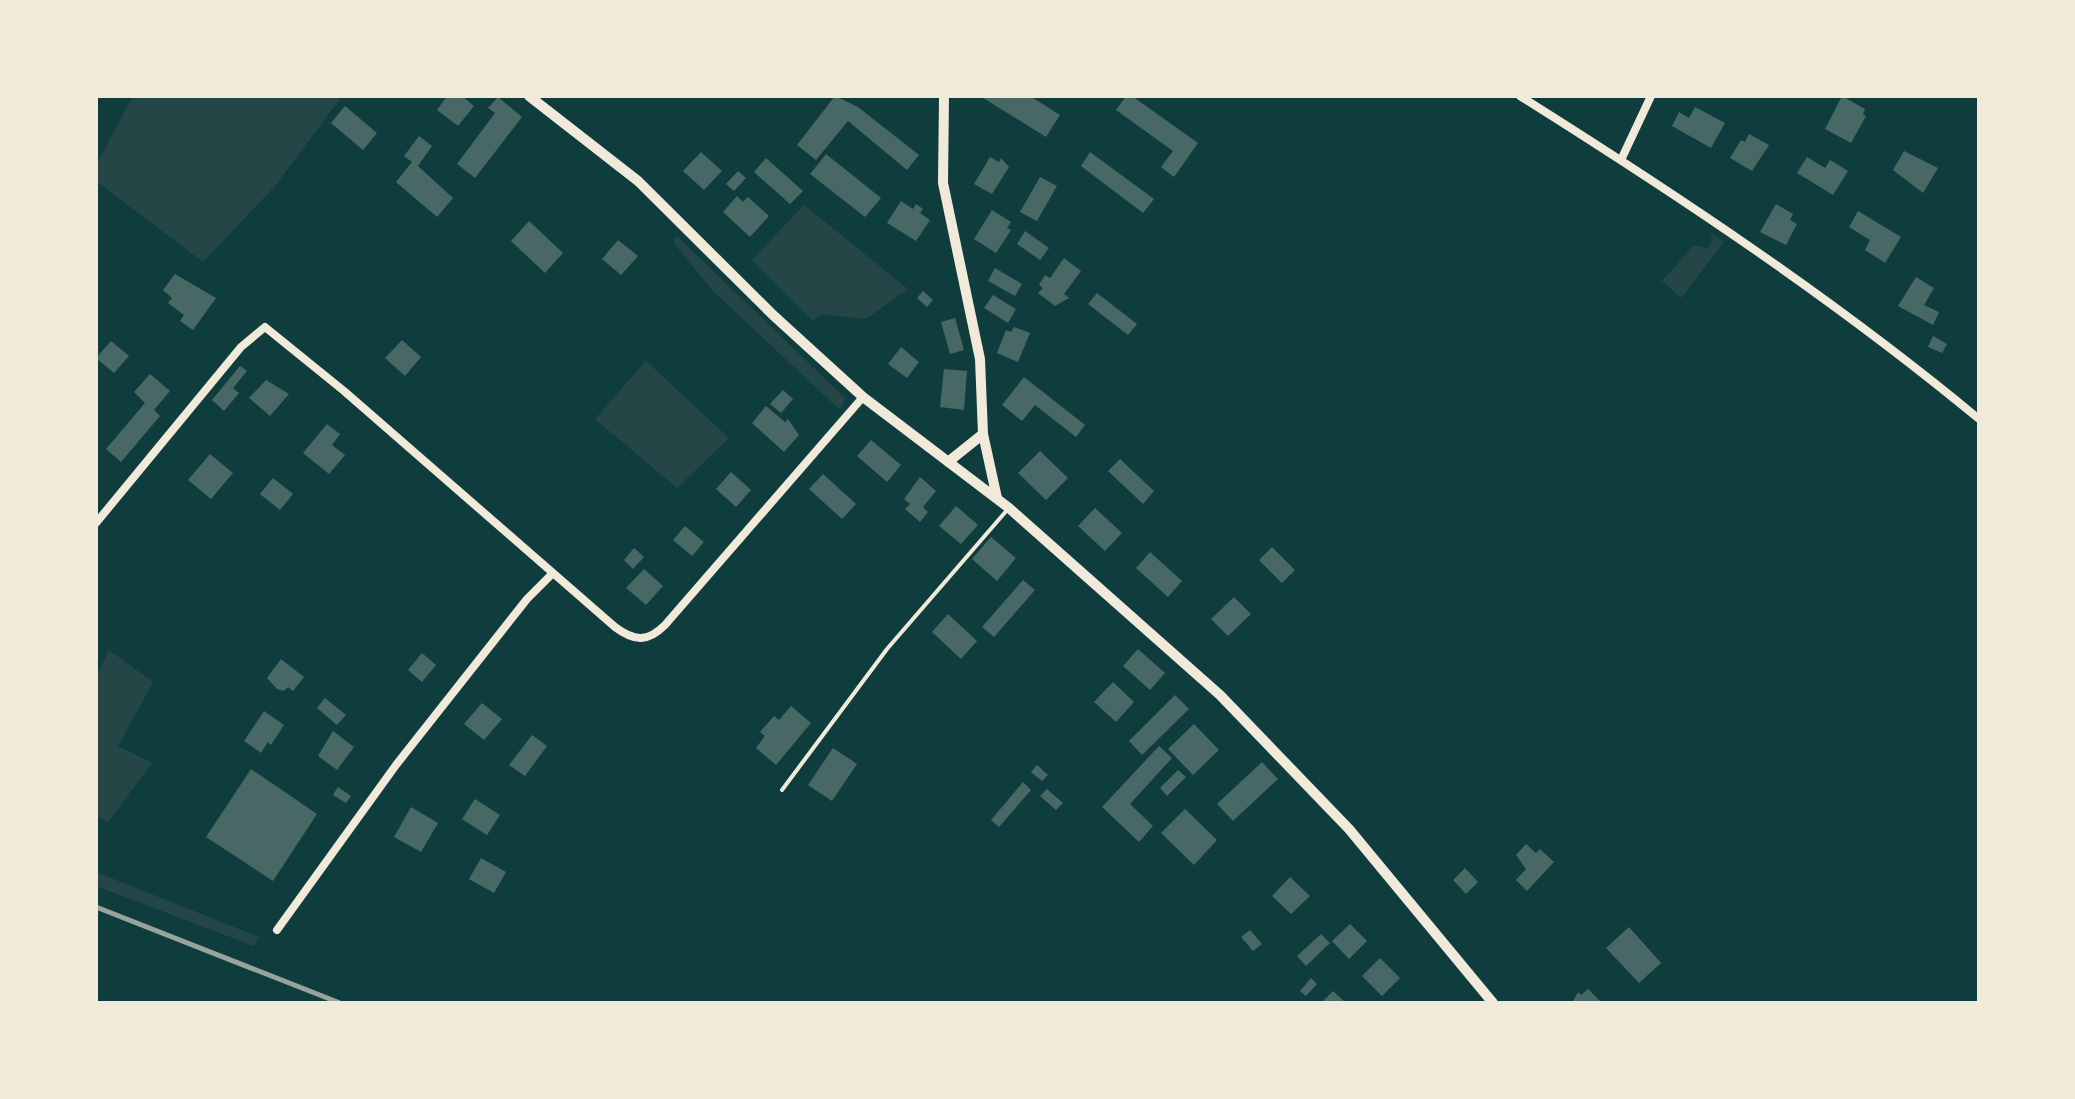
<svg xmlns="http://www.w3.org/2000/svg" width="2075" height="1099" font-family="'Asap Condensed',sans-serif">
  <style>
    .green { fill: #244646 }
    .building { fill: #486865 }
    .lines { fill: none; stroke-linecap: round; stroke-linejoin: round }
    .service { stroke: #f1e9da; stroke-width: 4 }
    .minor { stroke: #f1e9da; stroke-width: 8 }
    .tertiary { stroke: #f1e9da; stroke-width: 10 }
    .rail { stroke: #97a49c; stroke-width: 5 }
  </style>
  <rect width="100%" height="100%" fill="#0f3d3e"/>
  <!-- green -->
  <path class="green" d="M133,96h203l4,3 -65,87 -72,76 -107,-81v-16z
    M804,205l104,84 -42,30 -45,-5 -8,7 -61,-61z
    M1710,232l14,10 -43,56 -19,-17 32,-36 14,3 5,-8z
    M677,236l168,162 -5,12 -128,-120 -39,-48z
    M646,361l83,77 -52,50 -82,-69z
    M109,650l44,32 -35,64 34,17 -44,59 -12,-6v-139z
    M96,872l163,65 -5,9 -158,-60z"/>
  <!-- building -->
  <path class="building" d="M447,96h15l12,10 -16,20 -21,-16z
    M835,96l23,11 61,48 -12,15 -59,-49 -32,39 -19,-15z
    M980,96h50l30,19 -14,22z
    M1126,96h6l66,47 -24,34 -13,-10 12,-16 -57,-41z
    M1842,96l23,13 -2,5 3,2 -15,27 -26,-14z
    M498,97l24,20 -47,61 -18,-14 38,-51 -7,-5z
    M345,106l32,27 -14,17 -32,-27z
    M1695,107l30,16 -14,25 -39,-22 7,-14 10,6z
    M1749,134l20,11 -17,26 -22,-13 11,-18 4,2z
    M419,136l13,10 -14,20 35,32 -16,19 -41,-35 16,-20 -8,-6z
    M1904,151l34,17 -15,25 -30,-23z
    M701,152l21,19 -18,19 -21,-19z
    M1090,152l64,47 -11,14 -62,-47z
    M826,154l55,44 -16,19 -55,-43z
    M990,157l9,5 2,-4 8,9 -17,27 -18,-10z
    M1807,157l18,11 5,-8 18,11 -15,24 -36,-22z
    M766,158l37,33 -13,13 -36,-32z
    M738,171l8,7 -12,13 -8,-7z
    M1040,177l17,9 -20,35 -17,-9z
    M737,196l6,6 5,-5 21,19 -19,21 -27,-25z
    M901,201l12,8 3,-5 7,5 -3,4 10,7 -14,21 -29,-18z
    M1776,204l17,10 -3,6 7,4 -11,21 -26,-13z
    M992,210l19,12 -4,6 4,2 -15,23 -22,-14z
    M1858,211l43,26 -16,26 -20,-13 5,-10 -21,-13z
    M529,221l34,32 -18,20 -34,-32z
    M1025,231l24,17 -9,12 -23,-16z
    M618,240l20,16 -17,19 -19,-16z
    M1064,258l17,13 -17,23 5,4 -14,8 -17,-13 5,-5 -4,-3 6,-10 5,3z
    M995,268l27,16 -7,12 -27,-15z
    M175,274l41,24 -23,32 -13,-9 4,-6 -16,-12 4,-5 -9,-8z
    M1916,277l18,11 -10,17 15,7 -6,13 -35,-19z
    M923,291l10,9 -6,7 -10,-9z
    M1097,293l40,31 -9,11 -40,-31z
    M993,295l23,14 -8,14 -24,-15z
    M955,318l9,32 -14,4 -9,-32z
    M1014,327l16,6 -12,29 -21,-9 9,-23 5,2z
    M1933,336l14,8 -5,9 -14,-6z
    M402,340l19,17 -16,19 -20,-18z
    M111,341l18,15 -15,17 -18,-15z
    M901,347l18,15 -12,16 -19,-14z
    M240,366l7,5 -14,17 6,5 -15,18 -12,-11z
    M944,369l23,2 -3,39 -24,-3z
    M150,374l20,17 -16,19 6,6 -39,46 -15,-13 39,-46 -11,-11z
    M1024,377l61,48 -9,12 -41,-32 -13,16 -20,-16z
    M266,380l23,14 -19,22 -21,-18z
    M783,390l10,9 -12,14 -11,-9z
    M766,406l19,16 3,-3 11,16 -15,17 -32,-29z
    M327,424l13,10 -8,11 13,10 -16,19 -26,-21z
    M871,440l30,25 -14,17 -30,-26z
    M1040,451l28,27 -22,22 -28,-27z
    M210,454l23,19 -22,26 -23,-19z
    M1120,459l34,32 -11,13 -35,-33z
    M731,472l20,18 -15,17 -20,-18z
    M823,474l33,30 -14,15 -33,-30z
    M920,477l16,14 -13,16 5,5 -8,10 -15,-13 5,-5 -6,-5z
    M273,478l20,16 -13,16 -20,-16z
    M956,506l22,19 -17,19 -22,-18z
    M1095,508l27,25 -17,18 -27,-25z
    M685,526l19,16 -12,14 -19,-16z
    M991,537l25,21 -19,23 -25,-22z
    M1272,547l23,23 -13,13 -23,-23z
    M634,548l10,9 -11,12 -9,-9z
    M1150,552l32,29 -14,16 -32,-29z
    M644,569l19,17 -17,19 -20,-17z
    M1023,580l12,10 -41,47 -12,-10z
    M1234,597l17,17 -23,22 -17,-17z
    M948,614l29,27 -16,18 -29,-27z
    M1138,649l27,24 -15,17 -27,-24z
    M422,653l14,12 -14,17 -14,-12z
    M281,659l23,18 -11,14 -5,-4 -4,4 -7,-2 -10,-11z
    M1113,682l21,20 -18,20 -22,-20z
    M1175,695l14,14 -47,46 -13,-14z
    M325,698l21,17 -9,10 -20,-17z
    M482,703l20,16 -18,21 -20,-16z
    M791,706l20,17 -35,42 -20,-17 9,-12 -5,-4 14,-16 5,4z
    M264,711l20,14 -13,20 -3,-3 -7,11 -17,-12z
    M1194,724l25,26 -26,25 -25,-26z
    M333,731l21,16 -17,23 -19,-14z
    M532,735l15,11 -22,30 -16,-11z
    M1159,746l13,12 -42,46 23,22 -14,16 -37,-35z
    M833,748l24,16 -25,37 -24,-16z
    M1262,762l16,17 -45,42 -16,-17z
    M1037,765l11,10 -6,6 -11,-9z
    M251,769l66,45 -44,67 -67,-44z
    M1178,770l8,7 -19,19 -7,-8z
    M1023,782l8,8 -32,37 -8,-7z
    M338,787l13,9 -5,7 -13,-8z
    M1047,789l16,14 -7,7 -16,-14z
    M475,799l25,16 -13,20 -25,-16z
    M411,807l27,16 -17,29 -27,-15z
    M1185,809l32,31 -23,25 -33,-32z
    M1526,844l10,9 4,-4 14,13 -27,29 -11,-11 10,-11 -10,-14z
    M481,858l25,14 -12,21 -25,-14z
    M1465,868l13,14 -12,12 -13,-14z
    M1290,877l20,19 -19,18 -19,-18z
    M1350,924l17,17 -18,18 -17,-18z
    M1629,927l32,36 -22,20 -33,-35z
    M1250,930l12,14 -9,7 -12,-14z
    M1321,934l9,9 -24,23 -9,-10z
    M1380,958l20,20 -18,18 -20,-20z
    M1311,978l6,6 -11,12 -6,-5z
    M1588,989l14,14h-30l6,-11 3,3z
    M1333,991l13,12h-25z"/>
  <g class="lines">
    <!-- service -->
    <path class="service" d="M782,790l105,-141 121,-140"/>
    <!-- minor -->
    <path class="minor" d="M1520,96c159,100 314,203 459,323
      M1621,160l30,-64
      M96,523l145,-176 24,-20 79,64 271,236c20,15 33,15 50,-2l198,-228
      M277,930l119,-165 131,-166 25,-25"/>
    <!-- tertiary -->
    <path class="tertiary" d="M529,96l109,85 135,134 90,82 146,111 211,187 129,134 144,174
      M944,96l-1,87 37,176 3,75 14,64
      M948,462l35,-28"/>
    <!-- rail -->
    <path class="rail" d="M96,907l244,96"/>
  </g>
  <!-- border -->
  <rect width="2075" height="1099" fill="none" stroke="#f1e9da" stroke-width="196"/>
</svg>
